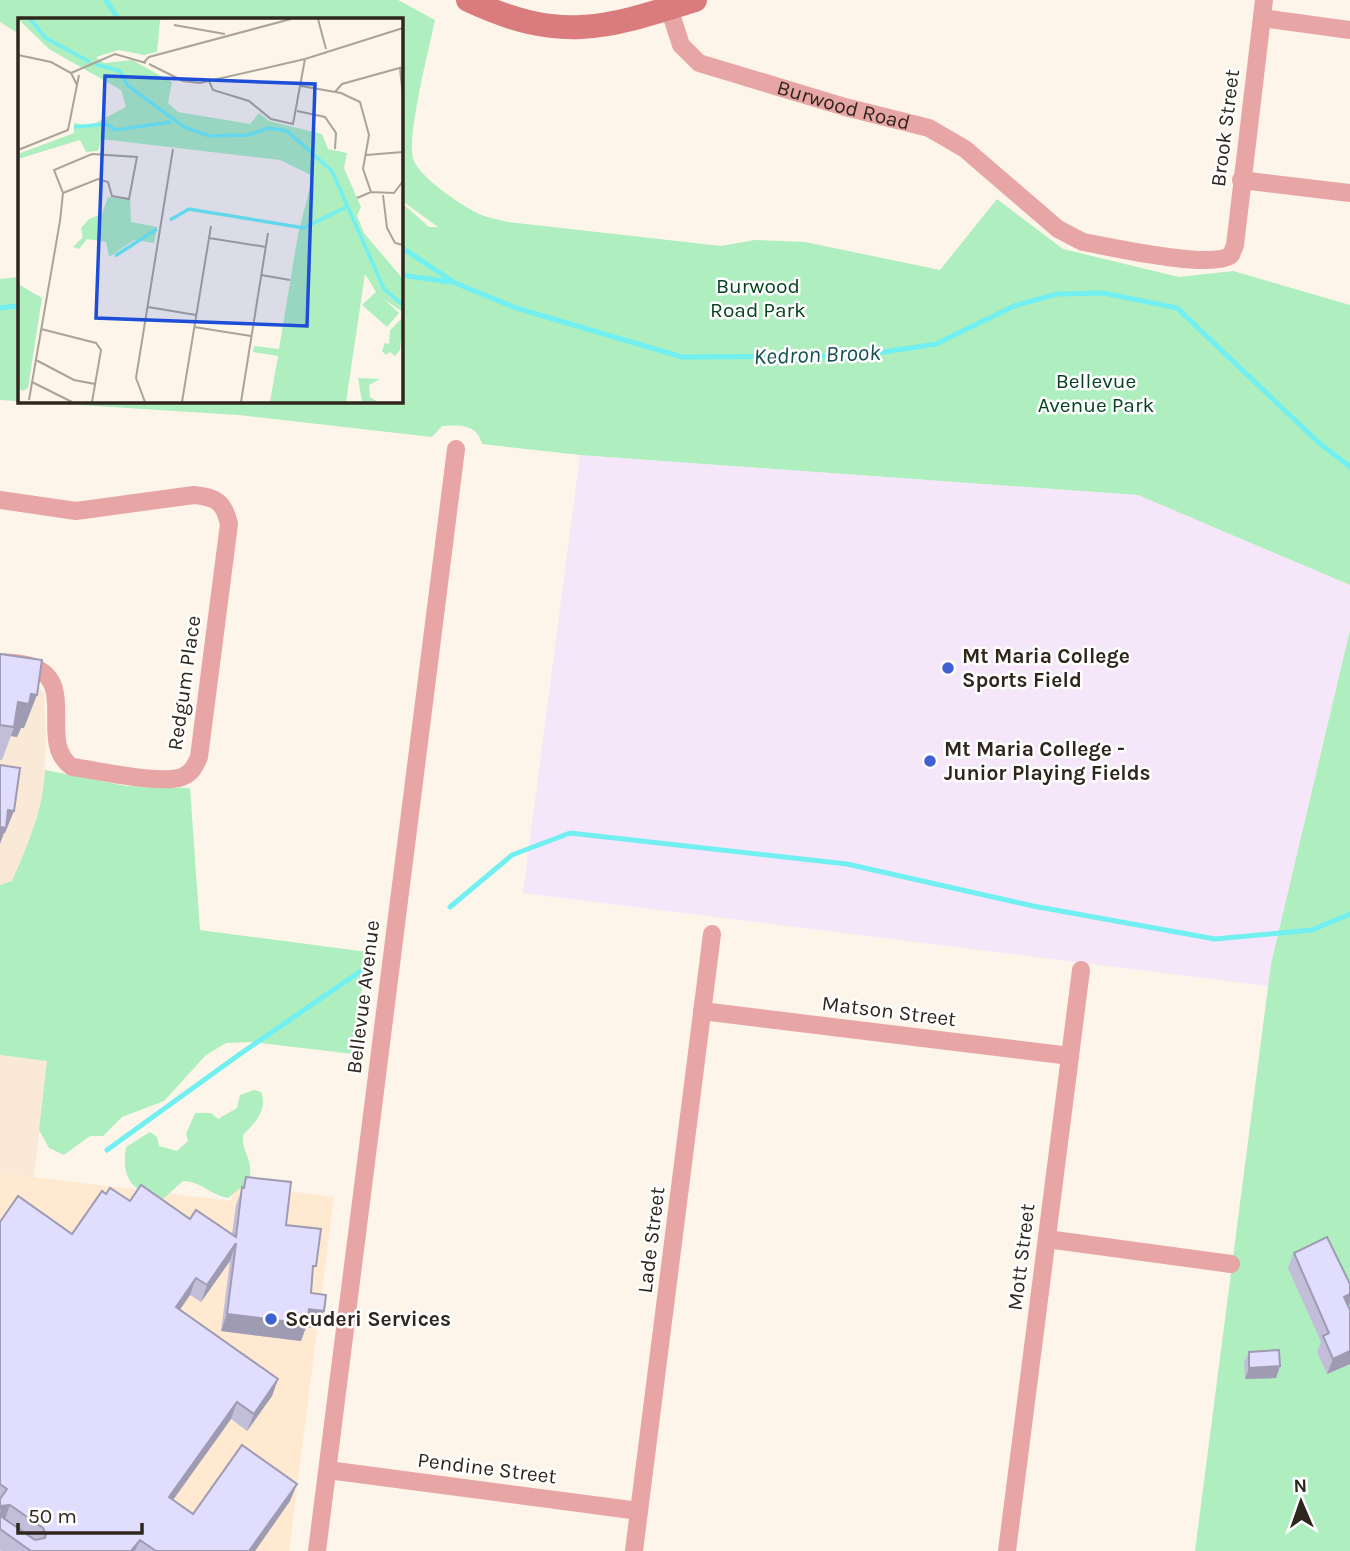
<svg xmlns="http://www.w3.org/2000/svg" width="1350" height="1551" font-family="Karla,sans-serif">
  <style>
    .commercial { fill: #fae9d7 }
    .built { fill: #ffe9d0 }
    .education { fill: #f5e6fa }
    .green { fill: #aeeebf }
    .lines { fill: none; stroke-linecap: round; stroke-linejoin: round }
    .stream { stroke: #72eff0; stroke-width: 5 }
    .street { stroke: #e7a6a5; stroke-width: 18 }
    .secondary { stroke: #da7c7e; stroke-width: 24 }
    .wall { fill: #c2beda }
    .shaded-wall { fill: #9e9bb2 }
    .building { fill: #e1ddfe; stroke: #9e9bb2; stroke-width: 2 }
    .poi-dot { fill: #3f61d3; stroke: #fff; stroke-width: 2.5 }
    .labels { text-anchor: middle; stroke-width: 5; stroke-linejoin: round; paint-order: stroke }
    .street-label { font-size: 21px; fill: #2f271e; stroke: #fff }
    .park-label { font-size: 21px; fill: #064421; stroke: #fff }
    .poi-label { font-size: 21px; font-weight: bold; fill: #2f271e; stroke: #fff; text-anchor: start }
    .water-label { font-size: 23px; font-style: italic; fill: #174f4f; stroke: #fff }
    .inset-river { fill: none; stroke: #72eff0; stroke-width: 3.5 }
    .inset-road { fill: none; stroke: #aba398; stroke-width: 2 }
    .view { fill: #1d4ed8; fill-opacity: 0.15; stroke: #1d4ed8; stroke-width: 3.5 }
    .inset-edge { fill: none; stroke: #2f271e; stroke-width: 3.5 }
  </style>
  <rect width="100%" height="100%" fill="#fdf5ea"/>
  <!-- commercial -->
  <path class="commercial" d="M0,678l36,5 8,11 2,41 -2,52 -11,46 -21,48 -12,4z
    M0,1055l48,6 -14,116 -34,-4z"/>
  <!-- built -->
  <path class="built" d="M0,1173l231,28 3,-17 100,13 -45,354h-289z"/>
  <!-- education -->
  <path class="education" d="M580,455l558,40 212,90v45l-79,334 -3,22 -745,-93z"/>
  <!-- green -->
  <path class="green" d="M0,0h398l37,20c-6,29 -28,114 -22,138 4,18 48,47 64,55 9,5 21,6 31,9l213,24 34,-6 50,2 135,28 57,-71 66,50 116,28 54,-6 117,34v280l-212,-90 -558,-40 -98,-11c-5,-20 -22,-19 -40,-18l-10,11 -193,-22 -239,-15v-121l19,-2v124h382v-199l28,25h9l-37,-27v-181h-382v15l-19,-12z
    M1350,630v921h-155l76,-587z
    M45,770l81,16 64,2 10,142 167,22 -14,102 -101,-12 -26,1 -20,12 -42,46 -42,16 -19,19h-13l-26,19 -15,-7 -10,-18 8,-69 -47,-6v-170l12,-4c16,-36 31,-71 33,-111z
    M254,1090l7,2c7,18 -6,31 -18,43 -1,21 11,22 6,46l-21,17c-19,-4 -26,-16 -45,-17l-20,18c-30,-7 -42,-19 -37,-52l24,-15 7,5 2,9 18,5 11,-10 -2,-7 9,-21h16l7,6 19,-11 3,-13z"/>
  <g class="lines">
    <!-- stream -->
    <path class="stream" d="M106,0l12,19
      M401,247l54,36 61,25 166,49 176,-1 78,-12 78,-38 43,-12 46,-1 74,15 141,134 32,25
      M401,275l49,7
      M0,308l15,-2 4,2
      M450,907l62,-52 58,-22 277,31 186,42 182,33 97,-9 38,-16
      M107,1150l133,-96 131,-90"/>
    <!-- street -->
    <g class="street">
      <path id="s1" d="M669,8l12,37 18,18 146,44 84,21 36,21 93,80 25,13c29,5 128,28 148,13l4,-10 29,-245"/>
      <path d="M1262,18l88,12"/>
      <path d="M1241,180l109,13"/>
      <path d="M0,500l76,11 118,-16c22,2 30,7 35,29l-30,233c-4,9 -7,16 -17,20 -22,8 -85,-7 -110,-10 -35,-25 6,-83 -39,-100 -10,-4 -23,-4 -33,-5"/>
      <path d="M702,1011l368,45"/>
      <path d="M1047,1239l184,25"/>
      <path d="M328,1470l311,41"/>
      <path d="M317,1551l139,-1102"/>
      <path d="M634,1551l78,-617"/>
      <path d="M1007,1551l74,-581"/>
    </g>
    <!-- secondary -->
    <path class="secondary" d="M468,0c92,43 135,29 227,0"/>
  </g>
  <!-- wall -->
  <path class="wall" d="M0,654l24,74h-3l-4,9 -6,-1 -9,24h-2z
    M246,1177l40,48 27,50 -2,18 13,18 -6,17 -12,-1 -5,14 -80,-10 9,-70 -29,41 -11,-7 -10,14 98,70 -6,17 -25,35 -16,-12 -58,81 20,14 104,-30 -7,17 -35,50h-254l-1,-1v-328l72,12 34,-40 84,25 42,15 4,-29z
    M1294,1253l55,54 1,57 -23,10 -10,-22 4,-10 -33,-74z
    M1249,1352l31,14 -4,12 -31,1 -1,-16z"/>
  <!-- shaded-wall -->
  <path class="shaded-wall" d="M31,694l6,1 -13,33h-3l-4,9 -6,-1 3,-9 4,-25z
    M8,810l6,1 -9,22h-1l-4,11v-17z
    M236,1243l-6,18 -29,41 6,-17z
    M196,1278l-6,17 -20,29 6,-17z
    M1350,1294v9l-2,5 -4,-11z
    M309,1309l15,2 -6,17 -12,-1 -5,14 -80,-10 6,-17z
    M1350,1351v13l-23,10 6,-15z
    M1280,1366l-4,12 -31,1 4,-11z
    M278,1379l-6,17 -25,35 7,-17z
    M237,1402l-6,17 -68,95 6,-17z
    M297,1484l-7,17 -35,50h-6z
    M10,1505l-6,17 -4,1 1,-17z
    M140,1540l-5,11h-4z"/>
  <!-- building -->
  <path class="building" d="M0,654l42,6 -5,35 -6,-1 -2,10 -11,-2 -4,25 -14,-2z
    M0,765l20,3 -6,43 -6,-1 -2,18 -6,-1z
    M246,1177l45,5 -5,43 35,4 -5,37h-3l-2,27 15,2 -2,16 -15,-2 -2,15 -80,-10 9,-71 -29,42 -11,-7 -20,29 102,72 -24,35 -17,-12 -68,95 24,17 49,-69 55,39 -48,67h-93l-16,-11 -9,11h-100l-31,-22v-17l2,5 33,23 10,-2 1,-4 -3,-6 -33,-23 -9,1 -1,3v-10l7,-10 -7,-5v-262l18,-26 54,38 30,-43 4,3 4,-6 20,13 11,-16 49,34 6,-9 40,27 6,-50 2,1z
    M1327,1237l23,47v10l-6,3 6,13v41l-17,8 -10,-23 6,-3 -35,-80z
    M1279,1350l1,16 -31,2v-16z"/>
  <!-- markers -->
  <g class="poi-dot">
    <circle cx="948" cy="668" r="7"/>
    <circle cx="930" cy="761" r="7"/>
    <circle cx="271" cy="1319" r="7"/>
  </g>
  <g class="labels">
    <!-- street labels -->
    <g class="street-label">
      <text dy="7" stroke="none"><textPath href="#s1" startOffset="215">Burwood Road</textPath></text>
      <text transform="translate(1225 128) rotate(-83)" y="7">Brook Street</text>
      <text transform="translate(184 683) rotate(-82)" y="7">Redgum Place</text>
      <text transform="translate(363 997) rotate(-83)" y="7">Bellevue Avenue</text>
      <text transform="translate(889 1011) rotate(7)" y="7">Matson Street</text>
      <text transform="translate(651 1240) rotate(-83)" y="7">Lade Street</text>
      <text transform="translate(1021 1257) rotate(-83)" y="7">Mott Street</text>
      <text transform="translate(487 1468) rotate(7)" y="7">Pendine Street</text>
    </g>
    <!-- park labels -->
    <g class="park-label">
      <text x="758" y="293">Burwood<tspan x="758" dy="24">Road Park</tspan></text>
      <text x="1096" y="388">Bellevue<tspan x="1096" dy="24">Avenue Park</tspan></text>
    </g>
    <!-- poi labels -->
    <g class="poi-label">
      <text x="962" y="663">Mt Maria College<tspan x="962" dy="24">Sports Field</tspan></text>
      <text x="944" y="756">Mt Maria College -<tspan x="944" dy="24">Junior Playing Fields</tspan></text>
      <text x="285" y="1326">Scuderi Services</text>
    </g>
    <!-- water labels -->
    <g class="water-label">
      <text transform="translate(817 354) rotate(-2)" y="8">Kedron Brook</text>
    </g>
  </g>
  <!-- overview -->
  <g transform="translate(18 18)">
    <rect width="385" height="385" fill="#fdf5ea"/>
    <path d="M0,1h158l-16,1 -3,32 -13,3 -25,-5 -23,7 8,6 28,-3 40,22 -4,21 10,9 72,12 9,-11 10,8 53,13 6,15 19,4 -3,15 17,39 -4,9 7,17 39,46v33l-19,-13 15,14 -12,14 -25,-22 14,-13 -11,-18 -19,128h-76l8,-46 -25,-4 1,-6 25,3 19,-115 15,-58 -33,-16 -179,-21 -3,12 -12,1 -6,-12 -62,19v-5l56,-21v-10l16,3 36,-19 -5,-17 -72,-41zM90,179l22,3 1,22 26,5 -3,16 -20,-3 -25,17 -3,-15 -19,-3 -8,10 -6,-2 10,-10 -2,-9 8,-9 13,-5zM0,266l24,14 -14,90 -5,3 -5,-3zM385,299l-3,33 -5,6 -5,-4 -4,3 -4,-4 3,-8 4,1 1,-14zM340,360l22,1 -11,6 1,12 8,5h-16z" fill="#aeeebf"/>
    <path class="inset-river" d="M12,1l16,19 44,24M77,46l25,7 7,14 57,42 25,9 40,-1 19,-7 19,3 45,40 52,118 19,16M56,109l32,-3 9,6 56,-8M152,202l19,-11 115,19 42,-21M97,238l42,-27"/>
    <path class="inset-road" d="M300,1l8,30M156,7l51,9M0,37l33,7 20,11 6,12M126,44l5,-5 142,-38M131,46l34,17 17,2 105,-24 98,-31M382,50l3,29M53,55l44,-19 31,9M191,63l4,9 36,11 22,18 22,5 12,-65M283,68l40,7 19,9 9,33 -6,34 8,23M317,74l7,-8 61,-17M279,93l28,6 11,16 -1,16M0,132l50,-20 11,-55M348,137l37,-3M365,177l4,33 8,15 8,2M339,180l14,-6 23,1 9,-12M191,220l57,9M243,257l29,5M130,289l48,8M176,309l57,9M23,311l55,14 5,7 -9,52M18,342l38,20 21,4M14,364l40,20M11,382l31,-179 3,-28 -9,-23 38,-16 45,3 -8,42 -17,-3 -4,-14 -10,-3 -35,14M127,384l-9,-24 37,-229M164,384l29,-176M223,384l27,-169"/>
    <path class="view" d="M87,58l210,8 -8,242 -211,-8z"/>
    <rect width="385" height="385" class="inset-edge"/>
  </g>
  <!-- north arrow -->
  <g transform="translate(1301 1502) rotate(358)" stroke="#ffffff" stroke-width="5" paint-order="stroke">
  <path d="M0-5L12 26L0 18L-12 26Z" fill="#2f271e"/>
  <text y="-10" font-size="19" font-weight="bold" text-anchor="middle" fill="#2f271e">N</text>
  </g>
  <!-- scale -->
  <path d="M18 1523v10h124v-10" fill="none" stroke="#2f271e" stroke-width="3.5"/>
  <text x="28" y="1523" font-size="21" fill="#2f271e" stroke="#ffffff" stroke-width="5" paint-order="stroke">50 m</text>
</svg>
